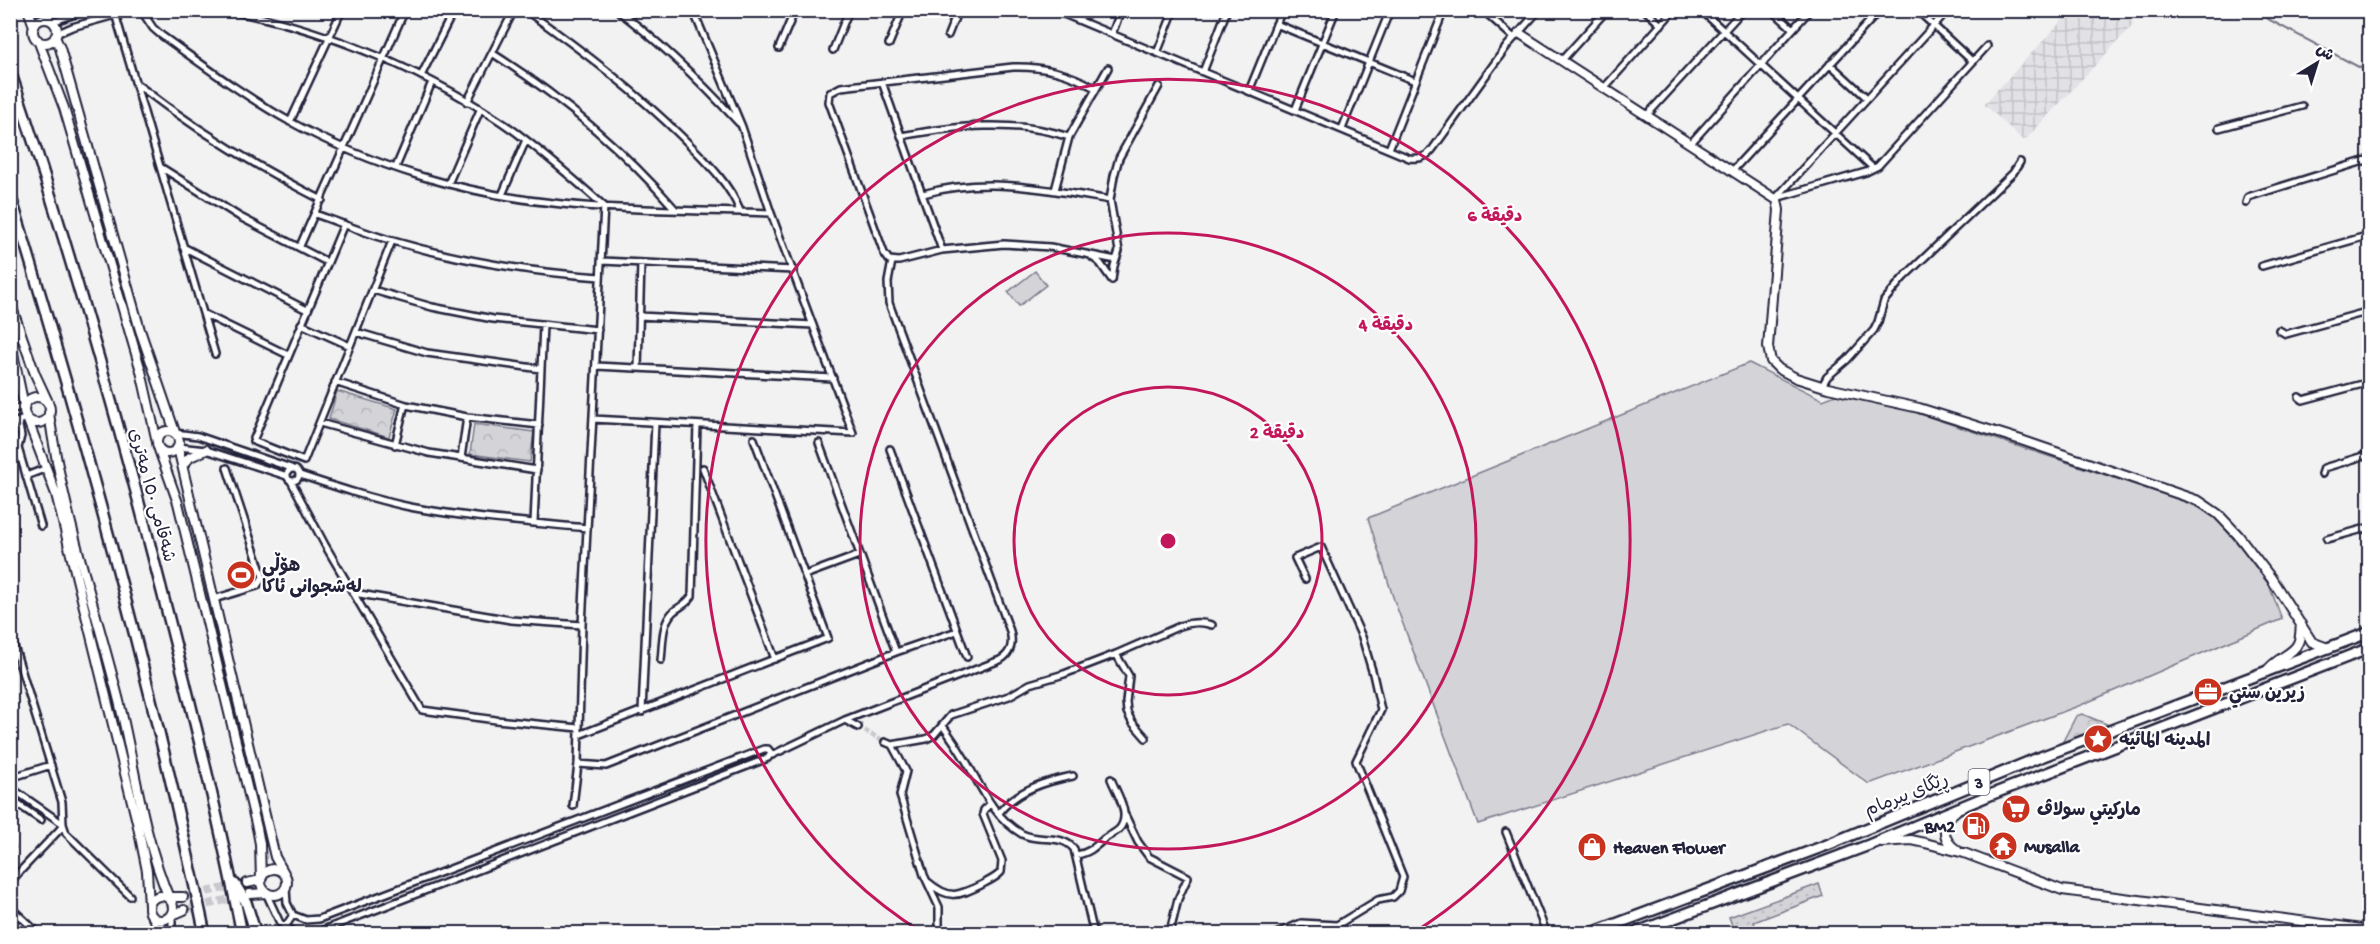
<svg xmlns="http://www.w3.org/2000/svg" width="2380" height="944" font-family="'Gochi Hand','Playpen Sans Arabic',sans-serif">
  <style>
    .industrial { fill: url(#industrial-grid) }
    .grass { fill: url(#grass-dots); stroke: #7a7a8a; stroke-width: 1.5 }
    .park { fill: url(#park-crowns); stroke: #7a7a8a; stroke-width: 1.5 }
    .garden { fill: #d3d3d8; stroke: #7a7a8a; stroke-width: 1.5 }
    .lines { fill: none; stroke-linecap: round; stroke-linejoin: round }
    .stream { stroke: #727282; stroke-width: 2 }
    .street-tunnel { stroke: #c8c8ce; stroke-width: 5; stroke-dasharray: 5 2.5; stroke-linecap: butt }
    .secondary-tunnel { stroke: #c8c8ce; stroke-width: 8; stroke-dasharray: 8 4; stroke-linecap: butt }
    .street-casing { stroke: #22223b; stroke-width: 10 }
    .secondary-casing { stroke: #22223b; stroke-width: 12 }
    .highway-casing { stroke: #22223b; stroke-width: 14 }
    .street { stroke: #fff; stroke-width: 5 }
    .secondary { stroke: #fff; stroke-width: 8 }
    .highway { stroke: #fff; stroke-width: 9 }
    .ring { fill: none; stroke: #c2185b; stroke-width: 3 }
    .labels { text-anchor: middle; stroke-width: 4.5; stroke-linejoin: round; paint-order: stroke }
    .shield { fill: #fff; stroke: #646476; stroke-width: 1.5 }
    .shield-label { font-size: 16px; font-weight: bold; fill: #22223b }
    .street-label { font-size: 18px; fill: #22223b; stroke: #fff }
    .poi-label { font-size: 18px; font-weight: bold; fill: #22223b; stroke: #fff; text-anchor: start }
    .centre { fill: #c2185b; stroke: #fff; stroke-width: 3 }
    .ring-label { font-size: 18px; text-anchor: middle; font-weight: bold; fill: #c2185b; stroke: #fff; stroke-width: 4.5; stroke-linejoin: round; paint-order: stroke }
  </style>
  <defs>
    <pattern id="industrial-grid" width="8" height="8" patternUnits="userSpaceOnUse" patternTransform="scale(1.5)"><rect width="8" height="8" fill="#e2e2e6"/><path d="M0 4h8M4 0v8" fill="none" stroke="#c2c2c6"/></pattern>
    <pattern id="grass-dots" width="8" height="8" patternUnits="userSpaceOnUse" patternTransform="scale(1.5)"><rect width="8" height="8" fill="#d3d3d8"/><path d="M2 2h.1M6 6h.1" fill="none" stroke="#b5b5ba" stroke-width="1.8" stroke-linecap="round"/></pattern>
    <pattern id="park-crowns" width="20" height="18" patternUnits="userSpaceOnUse" patternTransform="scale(1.5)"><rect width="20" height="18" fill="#d3d3d8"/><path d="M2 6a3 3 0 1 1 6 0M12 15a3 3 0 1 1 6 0" fill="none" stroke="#b5b5ba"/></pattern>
  </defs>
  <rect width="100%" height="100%" fill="#f2f2f3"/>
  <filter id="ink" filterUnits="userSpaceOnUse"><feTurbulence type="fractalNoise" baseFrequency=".0167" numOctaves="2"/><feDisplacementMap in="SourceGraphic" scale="12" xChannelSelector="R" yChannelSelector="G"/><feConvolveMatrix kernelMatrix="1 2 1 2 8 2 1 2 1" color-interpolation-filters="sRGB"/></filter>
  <g filter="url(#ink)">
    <!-- industrial -->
    <path class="industrial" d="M2071,11h49l14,13 -110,117 -40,-37z"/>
    <!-- grass -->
    <path class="grass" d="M1819,884l4,12 -69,26 4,11h-23l-6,-16z"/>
    <!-- park -->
    <path class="park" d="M337,391l60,18 -8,28 -60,-18z
      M474,424l60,8 -4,30 -60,-8z
      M2082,714l27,11 -47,18 14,-27z"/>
    <!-- garden -->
    <path class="garden" d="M1035,271l11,14 -27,21 -11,-14z
      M1749,363l74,37 15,-6 73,17 270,89 24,10 15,13 23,27 26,35 13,34 -201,86 -212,79 -81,-60 -310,100 -84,-224 -26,-82z"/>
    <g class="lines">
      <!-- stream -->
      <path class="stream" d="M2251,10l119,63"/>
      <!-- street-tunnel -->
      <path class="street-tunnel" d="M858,727l27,15"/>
      <!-- secondary-tunnel -->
      <path class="secondary-tunnel" d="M183,897l64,-14
        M184,910l54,-13"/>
      <!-- street casing -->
      <g class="street-casing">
        <path id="street" d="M114,10l101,344
          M141,10l12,18 8,7c42,30 83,61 128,86 83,46 179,74 273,83 69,7 140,6 209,9
          M224,10c97,16 213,65 293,123 30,23 59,48 87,73l-22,419 -4,139 -5,42
          M525,10c56,39 108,79 156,126 22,22 48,46 59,75
          M617,10c45,33 84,72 122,113
          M1054,10l355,148c10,1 16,0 23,-8l75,-104 32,-36
          M1483,10l31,28
          M1645,10l16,15
          M1701,10l172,158
          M1772,10l21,19
          M1917,10l55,51
          M52,22l35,-12
          M1276,24l139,57
          M56,34l16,-7 61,-17
          M1112,34l9,-24
          M948,35l10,-25
          M889,44l14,-34
          M779,48l16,-38
          M833,50l16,-40
          M492,53c69,44 129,94 183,156
          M1157,53l17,-43
          M1562,60l45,-50
          M1830,64l37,34
          M1203,72l24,-62
          M421,76l33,-66
          M882,82l60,168
          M138,85c58,45 119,82 184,115
          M1095,88c-26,-15 -51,-22 -82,-21l-172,20 -11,6 -1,9 55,151 5,7 10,1 43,-11 62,-6 46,3 66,13
          M1604,88l70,-78
          M1249,91l33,-81
          M467,102l47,-92
          M1295,110l41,-100
          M1647,115l96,-105
          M2368,120l2,4
          M290,122l52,-112
          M2219,128l83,-22
          M1342,129l48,-119
          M901,136c54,-10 114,-17 168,1
          M1691,143l119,-133
          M1389,149l55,-139
          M396,167l36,-85
          M162,168l78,49 87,45
          M1733,170l147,-160
          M448,184l32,-74
          M1055,190l14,-53 39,-69
          M923,194c63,-18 124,-5 187,6
          M502,195l24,-55
          M1777,197l171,-187
          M1776,198l90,-26 12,-6 109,-120
          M2246,203l2,-6 122,-38
          M315,214c26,9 52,20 78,27 68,20 137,31 207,36
          M344,224l-91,217 51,20 88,-220
          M300,246l105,-236
          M183,247l124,63
          M1092,257l8,6 12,17
          M602,261l192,9
          M2262,266l108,-31
          M1112,280l2,-14 5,-15 -9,-51 4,-24 5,-18 40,-72
          M373,290l59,17 61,12 105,11
          M204,314l84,41
          M639,316l174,9
          M301,324l49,22
          M2279,330l7,4 84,-23
          M356,332l71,21 114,16
          M596,366l237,12
          M638,368l3,-105
          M335,382l71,23 61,12 72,8
          M1822,386l5,-9 20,-17 27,-30 4,-8 6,-21 19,-23 110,-105 7,-11
          M2299,397l4,3 67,-18
          M10,410l14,-4
          M593,419l260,14 -82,-220 -29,-86 -49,-117
          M18,421l3,15 -3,12 23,78
          M320,423l109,30 108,17
          M10,424l17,-6
          M175,433l23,3 93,32
          M819,443l77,209
          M395,445l9,-37 2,-3
          M178,447l28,3 81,26
          M890,449l77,208
          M461,458l6,-41
          M703,468l72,191
          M287 475a6 6 0 1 1 12 0a6 6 0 1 1-12 0Z
          M2322,474l2,-6 46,-14
          M300,475c36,12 72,24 110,32 58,11 118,15 177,21
          M26,476l21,-8
          M291,481l34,64 97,165 74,10 83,8
          M534,523l9,-198
          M2327,539l43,-12
          M805,575l54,-20
          M354,593l157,27 71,5
          M214,599l43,-13 6,-9 -36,-109
          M10,633l52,169 1,22 3,9 64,63
          M1116,654l13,22 -3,26 1,10 5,10 14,16
          M661,660c2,-15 0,-36 12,-48 7,-6 13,-7 19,-16l5,-171
          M642,712l13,-289
          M845,720l13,7
          M943,726c8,11 16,23 23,35 15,26 28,57 56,73 17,9 39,-1 52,15l20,85
          M579,735l249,-97 -74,-199
          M885,742l7,3 14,26 -6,24 24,80 15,32v27
          M892,745l34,-6 8,-4 17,-20 58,-19 21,-12 34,-10 52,-20 64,-28c11,-4 20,-5 32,-1
          M772,755l73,-35 155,-60c12,-7 13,-17 10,-29l-121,-328 -1,-21 4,-21
          M578,764l28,2 290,-114 61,-21
          M10,778l41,-13
          M10,787l53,37
          M10,799l31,21
          M999,813c17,-23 47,-32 74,-37
          M1125,815l13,27 11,15 39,20 -10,22 -7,29 -4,6
          M1506,832l41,102
          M10,847h1
          M1076,855c13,-2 19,-8 28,-16 5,-4 12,-6 16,-11 11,-14 -3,-34 -9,-49
          M10,882l53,-56
          M928,882c21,18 30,14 53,3 7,-4 15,-7 20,-13l1,-11 -19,-47 1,-4 6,-6
          M286,889l1,14 6,12 13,5 13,-1 445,-170h4l3,4 -3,5 -455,176
          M266,893l14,30 17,11
          M10,907l29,27
          M150,914l10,20
          M172,934v-23
          M285,934v-7l8,-12
          M1276,934l25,-11 36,2 41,-25 15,-3 6,-6 4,-14 -47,-116 25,-51 -8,-36 -11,-37 -41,-90 -26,11 10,21"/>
      </g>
      <!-- secondary casing -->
      <g class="secondary-casing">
        <path id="secondary" d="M28,10l6,16
          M48,10l2,10
          M33 31a12 12 0 1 1 24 0a12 12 0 1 1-24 0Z
          M1519,33l258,167 2,10 -11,137 3,14 8,8 17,9 32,10 91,20 102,32 178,61 19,13 20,21 33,43 41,64 16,6
          M55,37l5,11 80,282 35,102
          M38,40l26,68 77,263 16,71
          M10,302l25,72 13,28
          M10,339l14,67
          M24 410a13 13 0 1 1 26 0a13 13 0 1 1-26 0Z
          M49,413c13,97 46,193 70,288 16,66 24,137 51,199
          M27,418l29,76 81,328 10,49 2,35
          M157 442a11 11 0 1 1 22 0a11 11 0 1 1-22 0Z
          M158,447l20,56 79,325 3,16 1,36 -14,3
          M178,448l97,409 9,16
          M183,465l7,-8 16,-7
          M2266,672c9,-14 28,-18 32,-29 3,-6 2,-13 3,-19
          M1956,811c-15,11 -15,29 1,39
          M1882,842l29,-2 14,3 39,10 98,37 308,40
          M261 882a13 13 0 1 1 26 0a13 13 0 1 1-26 0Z
          M250,894l16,-1
          M149 908a12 12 0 1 1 24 0a12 12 0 1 1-24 0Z
          M166,897h17
          M170,916l14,-6"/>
      </g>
      <!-- highway casing -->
      <g class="highway-casing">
        <path id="highway" d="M10,71c47,138 87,277 125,417 39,148 77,296 107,446
          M10,194c75,244 142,490 195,740
          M235,884l11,18 10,32
          M1589,934l238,-89 211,-87 332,-126
          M1632,934l237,-89 121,-50 380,-147"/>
      </g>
      <!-- street -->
      <use href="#street" class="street"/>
      <!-- secondary -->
      <use href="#secondary" class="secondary"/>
      <!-- highway -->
      <use href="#highway" class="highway"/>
    </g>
  </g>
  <!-- distance rings -->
  <g class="ring">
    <circle cx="1168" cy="541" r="154"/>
    <circle cx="1168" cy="541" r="308"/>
    <path d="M923 933A462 462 0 1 1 1413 933"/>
  </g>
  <!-- icons -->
  <defs>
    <g id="stadium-disc" transform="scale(1.5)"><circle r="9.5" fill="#c8321e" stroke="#fff"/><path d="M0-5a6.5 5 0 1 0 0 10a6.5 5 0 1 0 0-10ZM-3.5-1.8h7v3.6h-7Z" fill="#fff"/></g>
    <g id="office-disc" transform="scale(1.5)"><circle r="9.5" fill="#c8321e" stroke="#fff"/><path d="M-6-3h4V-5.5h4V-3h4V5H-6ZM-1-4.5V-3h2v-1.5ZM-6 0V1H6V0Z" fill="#fff"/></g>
    <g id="sight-disc" transform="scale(1.5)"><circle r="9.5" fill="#c8321e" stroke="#fff"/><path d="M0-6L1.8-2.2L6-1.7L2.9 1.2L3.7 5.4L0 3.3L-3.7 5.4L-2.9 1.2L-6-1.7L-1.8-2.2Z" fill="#fff"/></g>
    <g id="supermarket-disc" transform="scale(1.5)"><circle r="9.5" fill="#c8321e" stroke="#fff"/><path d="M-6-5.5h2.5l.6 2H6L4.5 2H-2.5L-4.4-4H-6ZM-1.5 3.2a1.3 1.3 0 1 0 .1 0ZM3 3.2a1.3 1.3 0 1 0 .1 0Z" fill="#fff"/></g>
    <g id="fuel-disc" transform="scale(1.5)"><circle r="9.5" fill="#c8321e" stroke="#fff"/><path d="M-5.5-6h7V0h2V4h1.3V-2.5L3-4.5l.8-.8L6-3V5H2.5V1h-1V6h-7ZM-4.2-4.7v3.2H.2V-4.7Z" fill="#fff"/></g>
    <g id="temple-disc" transform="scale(1.5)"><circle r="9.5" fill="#c8321e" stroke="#fff"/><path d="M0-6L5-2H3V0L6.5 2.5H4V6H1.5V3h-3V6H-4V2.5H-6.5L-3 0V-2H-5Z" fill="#fff"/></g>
    <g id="shop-disc" transform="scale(1.5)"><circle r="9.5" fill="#c8321e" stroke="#fff"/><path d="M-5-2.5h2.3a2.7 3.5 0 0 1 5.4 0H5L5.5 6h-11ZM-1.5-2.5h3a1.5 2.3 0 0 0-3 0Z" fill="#fff"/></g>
  </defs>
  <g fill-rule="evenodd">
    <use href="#stadium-disc" x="241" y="575"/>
    <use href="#office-disc" x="2208" y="692"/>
    <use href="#sight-disc" x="2098" y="739"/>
    <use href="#supermarket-disc" x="2016" y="809"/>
    <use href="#fuel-disc" x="1976" y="826"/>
    <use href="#temple-disc" x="2003" y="846"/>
    <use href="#shop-disc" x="1592" y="847"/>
  </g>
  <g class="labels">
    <!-- shield labels -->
    <rect class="shield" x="1968.5" y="769" width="21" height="26" rx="4.5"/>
    <g class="shield-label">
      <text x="1979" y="788">3</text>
    </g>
    <!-- street labels -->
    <g class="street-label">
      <text transform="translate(153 495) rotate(75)" y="6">شەقامی ١٥٠ مەتری</text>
      <text transform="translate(1906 794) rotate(-22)" y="6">ڕێگای پیرمام</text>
    </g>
    <!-- poi labels -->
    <g class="poi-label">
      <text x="262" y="571">هۆڵی<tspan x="262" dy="21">لەشجوانی ئاکا</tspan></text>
      <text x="2229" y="698">زيرين ستي</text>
      <text x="2119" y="745">المدينه المائيه</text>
      <text x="2037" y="815">ماركيتي سولاڤ</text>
      <text x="1955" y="832" text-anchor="end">BM2</text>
      <text x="2024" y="852">Musalla</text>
      <text x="1613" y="853">Heaven Flower</text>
    </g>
  </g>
  <circle cx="1168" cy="541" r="9" class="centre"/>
  <g class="ring-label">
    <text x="1495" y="221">6 دقيقة</text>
    <text x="1386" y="330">4 دقيقة</text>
    <text x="1277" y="438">2 دقيقة</text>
  </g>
  <!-- margin -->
  <rect width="2380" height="944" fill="none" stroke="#fff" stroke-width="36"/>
  <rect x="18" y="18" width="2344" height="908" fill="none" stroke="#22223b" stroke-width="2" filter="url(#ink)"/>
  <!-- north arrow -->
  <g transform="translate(2317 63) rotate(38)" stroke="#ffffff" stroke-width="4.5" paint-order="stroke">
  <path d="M0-4.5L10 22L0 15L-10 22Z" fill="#22223b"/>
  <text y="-9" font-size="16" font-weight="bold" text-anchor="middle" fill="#22223b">ش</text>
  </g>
</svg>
